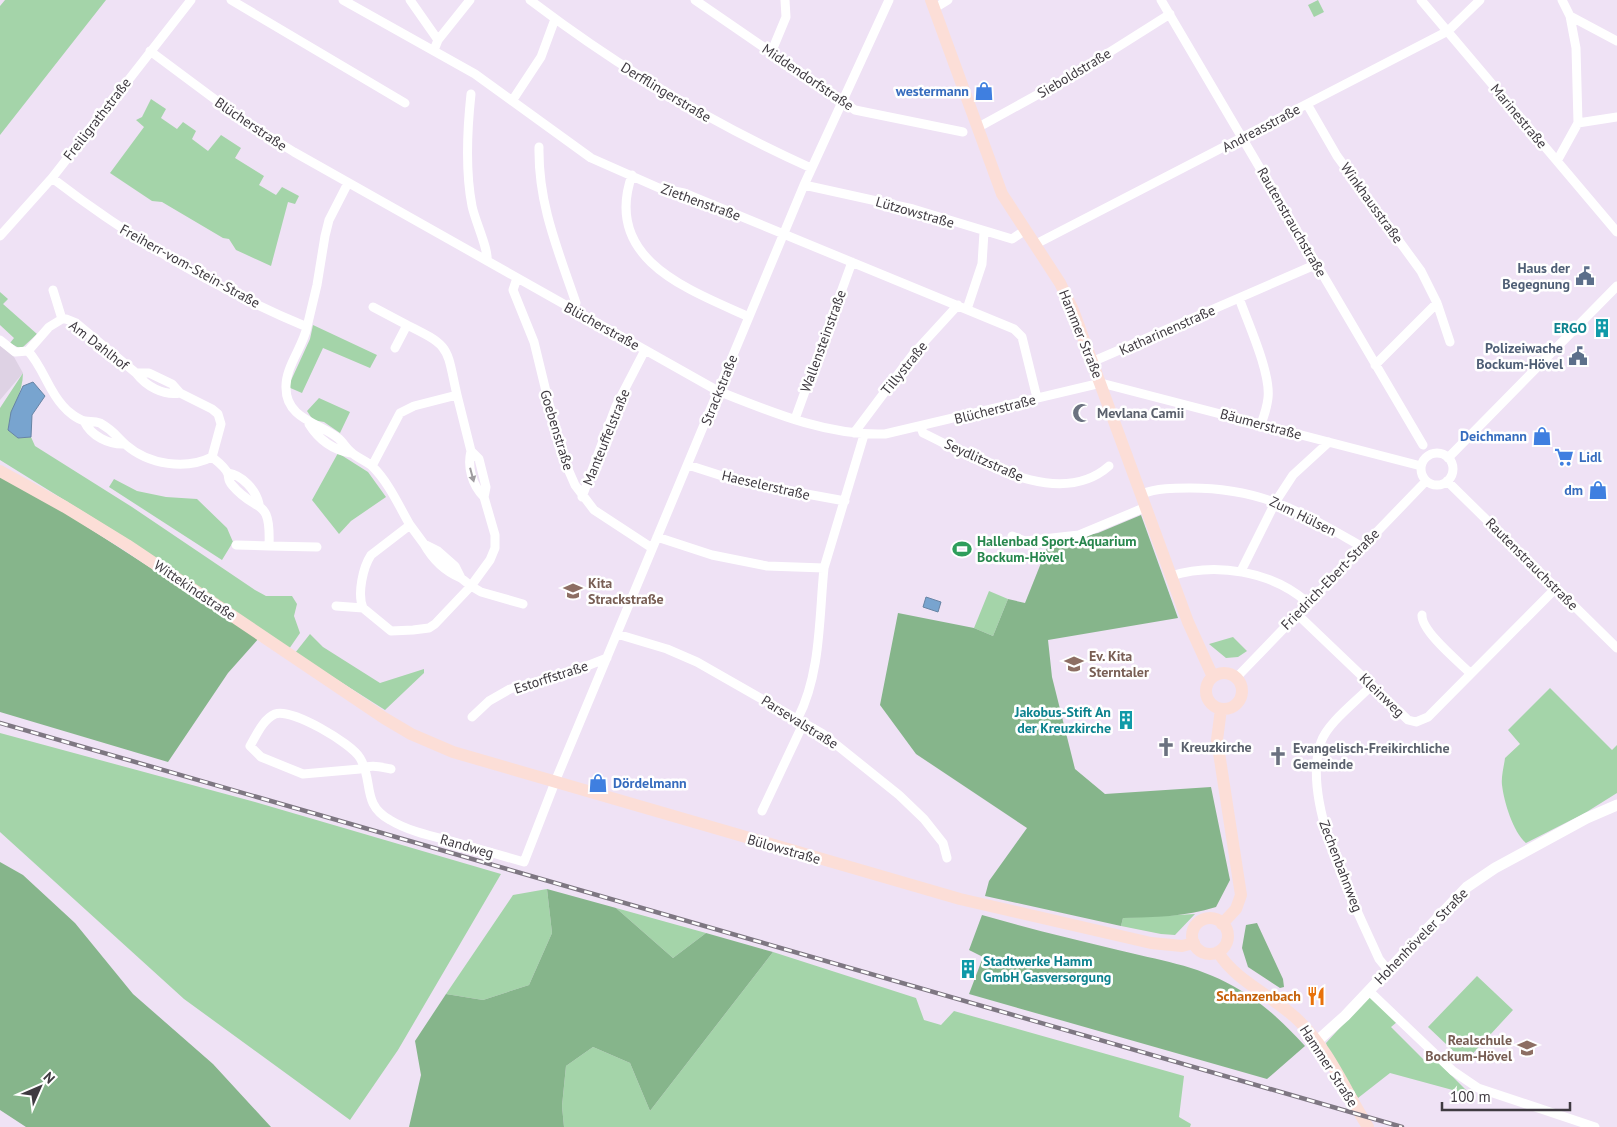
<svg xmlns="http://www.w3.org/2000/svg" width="1617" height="1127" font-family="'PT Sans',sans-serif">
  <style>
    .commercial { fill: #ded2e4 }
    .green { fill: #a4d4a9 }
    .forest { fill: #86b58b }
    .water { fill: #78a4cf; stroke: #6784a4 }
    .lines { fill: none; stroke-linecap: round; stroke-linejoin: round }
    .minor { stroke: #fff; stroke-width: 9 }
    .tertiary { stroke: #fff; stroke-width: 11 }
    .secondary { stroke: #fcded7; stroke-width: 12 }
    .rail-casing { stroke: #7e7782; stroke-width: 4.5 }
    .rail { stroke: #fff; stroke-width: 2.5; stroke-dasharray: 8; stroke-linecap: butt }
    .oneway { fill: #9f9ca0 }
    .labels { text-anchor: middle; stroke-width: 5; stroke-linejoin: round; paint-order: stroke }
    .street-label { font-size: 14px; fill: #3f3a41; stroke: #fff }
    .shop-label { font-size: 14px; font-weight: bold; fill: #366cbe; stroke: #fff; text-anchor: end }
    .service-label { font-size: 14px; font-weight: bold; fill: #4e5e75; stroke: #fff; text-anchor: end }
    .culture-label { font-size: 14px; font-weight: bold; fill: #0d838f; stroke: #fff; text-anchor: end }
    .worship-label { font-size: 14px; font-weight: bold; fill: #5b616d; stroke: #fff; text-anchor: start }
    .leisure-label { font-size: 14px; font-weight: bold; fill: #27864d; stroke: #fff; text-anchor: start }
    .education-label { font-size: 14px; font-weight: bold; fill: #785e54; stroke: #fff; text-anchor: start }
    .food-label { font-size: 14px; font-weight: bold; fill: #c56008; stroke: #fff; text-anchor: end }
  </style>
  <rect width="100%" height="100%" fill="#efe2f5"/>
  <!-- commercial -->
  <path class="commercial" d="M0,345l14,12 9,16 -23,27z"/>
  <!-- green -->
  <path class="green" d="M5,0h101l-106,135v-129z
    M1318,0l6,12 -10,5 -6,-12z
    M151,99l15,10 -5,9 16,11 6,-7 13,9 -4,8 16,12 13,-16 20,13 -6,10 29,18 -5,9 17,10 6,-8 17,9 -4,8 -7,-2 -17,64 -35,-16 -7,-11 -6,-1 -61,-36 -10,-1 -42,-28 34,-46 -8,-7 6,-3z
    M0,292l8,7 -5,5 34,30 -14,13 -4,1 -9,-5 4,-5 -14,-13z
    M313,325l64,30 -7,13 -47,-20 -21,45 -14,-6 22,-48z
    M23,373c0,20 -12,37 -15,56l10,9 13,-1 4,9 97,61 123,83 11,6h26l5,8 -3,12 6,17 -11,16 -157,-107 -132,-82v-52z
    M319,398l31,14 -10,21 -16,-11 -11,-2 -6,-9z
    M338,453l30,19 18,25 -35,24 -12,13 -27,-34z
    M114,479l23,12 29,6 31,2 30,29 6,14 -11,18 -113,-73z
    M989,591l19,8 -15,37 -19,-8z
    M310,634l13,13 57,36 44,-14v4l-39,37 -90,-57z
    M1233,637l14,14 -9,6 -12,1 -17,-14z
    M1550,688l62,62 5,-5v48l-32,20 -59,30c-13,-11 -22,-41 -24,-58 -1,-8 2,-19 3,-27l15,-14 -12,-14z
    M0,733l255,69 246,72 -103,176 -48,70 -166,-121 -184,-167z
    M547,889l5,44 -23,52 -46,15 -37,-6 67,-99z
    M616,908l90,25 -33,25z
    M1195,914l-20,21 -14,-1 -40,-8 2,-8z
    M773,952l143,46 8,22 17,5 13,-14 230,65 -5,41 12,7 -1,3h-626l-2,-21 4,-40 27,-19 37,16 20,48z
    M1477,976l36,34 -48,52 -37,-35z
    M1369,996l28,26 -6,5 37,37 6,-6 37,37 -81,-22 -32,25 -31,-51 -1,-4z"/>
  <!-- forest -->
  <path class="forest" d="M0,477l61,33 198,128 -31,35 -60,89 -168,-50z
    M1141,515l37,103 -130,22 4,37 23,92 30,25 106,-7 19,93 -14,27c-31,10 -61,10 -93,11l-2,8 -136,-30 4,-15 38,-53 -111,-74 -36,-49 18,-92 76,15 19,8 15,-37 17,4 24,-60 49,-10z
    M0,862l23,13 52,48 58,71 80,70 58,63h-245l-26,-17z
    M547,889l69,19 57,50 33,-25 67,19 -123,159 -20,-48 -37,-16 -27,19 -4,40 2,21h-155l12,-52 -6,-34 31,-47 37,6 46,-15 23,-52z
    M982,915c45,13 90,24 136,35 40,10 78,15 115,36 28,15 51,37 72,60l-38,33 -298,-85 14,-37 -14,-7z
    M1257,923l26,56 1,8 -4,1 -32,-21 -6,-19 4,-23z"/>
  <!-- water -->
  <path class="water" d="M33,382l12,14 -13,19 -1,22 -13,1 -10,-8 3,-18 12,-26z
    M926,597l15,5 -3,10 -15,-5z"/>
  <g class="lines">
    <!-- minor -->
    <path class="minor" d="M231,0l174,103
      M343,0l132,74 116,84 68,30 25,5 330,136 8,8 15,61
      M410,0l28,40
      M530,0c88,67 181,123 281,168
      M695,0l160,110 108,22
      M1161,0l262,445
      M1421,0l196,232
      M935,8l13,-8
      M1570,16l47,25
      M434,50l4,-10 32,-40
      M150,51l94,70 50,31 424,239c53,21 109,45 167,43l216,-51 320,83
      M771,53l15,-36 -1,-17
      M471,94c-4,37 -6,76 1,112 3,15 17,44 15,55
      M512,101l29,-44 14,-38
      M1307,104l30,52 84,115 16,32 -62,62
      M1578,123l39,-6
      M977,128l98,-54 95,-60
      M539,147c-1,57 19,103 37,156l-3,7
      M1557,161l21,-38 -2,-75 -6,-32 -8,-16
      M632,175c-30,85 58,115 117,142
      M52,178c78,60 164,111 255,149l10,-42 8,-49 4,-16 19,-37
      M804,185l109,24 99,30 12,-8
      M0,236l52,-58 139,-178
      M1034,245l414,-214 32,-31
      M517,278l-4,12 21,52 27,111 14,32 19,25 58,38
      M53,290l9,29
      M1239,298c9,25 32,75 29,100 -1,9 -4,18 -7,26
      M1437,303l13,39
      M373,307l34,18
      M967,309l15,-45 2,-32
      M307,327c-4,20 -22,40 -21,61 0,31 34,35 52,50 5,4 8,10 13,14 6,6 16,9 22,15 16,16 26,39 37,58l-39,30c-8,12 -14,39 -8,53l28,23 22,-1 16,-2 6,-4 36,-38 19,-26 5,-12v-13l-11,-38 2,-10 -7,-28 -8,-8 -14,-56 -43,11 -14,7 -28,53
      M0,340l15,12 13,-1c15,16 20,39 35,55 4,5 15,14 22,15 5,1 9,0 15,2 14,8 15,12 26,22 23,20 60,25 86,12l9,-33 -3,-10 -6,-5 -32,-16 -8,-9 -23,-11h-13l-60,-50 -10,-4h-4l-13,8 -21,24
      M395,348l12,-23c45,22 39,22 50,70
      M1094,361l223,-97
      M136,373c10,13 27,23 44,20
      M795,419l57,-157
      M84,421c7,15 25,24 41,23
      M309,424c10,16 24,26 42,29
      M921,427l2,6c51,24 134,79 186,33
      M854,433l60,-80 44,-48
      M471,451c-4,16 1,34 13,46
      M1421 469a16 16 0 1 1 32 0a16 16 0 1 1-32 0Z
      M212,457c5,4 14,11 16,17 1,5 0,7 4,11 25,30 39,10 37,61l48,1
      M1448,458l169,-172
      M688,465l53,17 104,19
      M228,473c14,2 28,17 31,31
      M1447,481l170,167
      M1142,494c15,-6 32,-6 48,-6 73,0 110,24 171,58
      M582,497l34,-91 29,-56
      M410,525l14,19 14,7 17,15 6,12 10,8 10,6 42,12
      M1012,536l13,5 54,-6 67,-28
      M657,537l55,18 55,11 57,2 40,-133
      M424,544c9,16 20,27 37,34
      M236,545l33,1
      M1241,571l35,-70 17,-26 36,-33
      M1171,576c45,-14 100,-5 136,26
      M336,606l27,2
      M1296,613l112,107 8,2 12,-5 128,-129
      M1422,615c-1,16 37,47 48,58
      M617,634l50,15 30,13 126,72 76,61 25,24 19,24 4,15
      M1236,678l190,-197
      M1372,685c-14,15 -45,38 -51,57 -21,59 34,163 58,217l9,11
      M472,717l17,-16 21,-12 64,-18 33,-13
      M798,718c23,-45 21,-101 26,-150
      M391,769c-11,-2 -20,-5 -31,0l-57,5 -42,-17 -11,-11c6,-10 13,-27 25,-32 17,-6 76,29 85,44 14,23 1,46 30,62 18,11 41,16 61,21 24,7 49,14 73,21l33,-85 247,-592 85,-185
      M762,811l42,-89
      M1369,991l84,80 25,17 117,39"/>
    <!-- tertiary -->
    <path class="tertiary" d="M1316,1042l29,-26 122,-129 28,-19 92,-50 30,-13"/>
    <!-- secondary -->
    <path class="secondary" d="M931,0l71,194 58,89 13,27 115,312 25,55
      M0,471l65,36 62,38 257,173 27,16 42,18 507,147 191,44 31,3 12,-3
      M1206 691a18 18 0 1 1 36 0a18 18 0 1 1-36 0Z
      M1221,709l-4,31 24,155 -5,14 -14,15
      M1192 936a18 18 0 1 1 36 0a18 18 0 1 1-36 0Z
      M1218,952c18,30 56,44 81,69 30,29 47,71 69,106"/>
    <!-- rail casing -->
    <g class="rail-casing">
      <path id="rail" d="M0,723l1402,404"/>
    </g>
    <!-- rail -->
    <use href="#rail" class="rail"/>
  </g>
  <!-- one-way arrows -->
  <defs><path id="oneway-solid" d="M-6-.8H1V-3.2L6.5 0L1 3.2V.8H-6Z" transform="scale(1.25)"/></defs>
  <use class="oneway" href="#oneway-solid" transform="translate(472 475) rotate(75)"/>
  <!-- icons -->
  <defs>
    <g id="shop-bare" transform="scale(1.5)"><path d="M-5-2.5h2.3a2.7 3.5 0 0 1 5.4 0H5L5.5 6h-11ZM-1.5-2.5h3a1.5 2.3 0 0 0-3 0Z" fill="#3f7fe0" stroke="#fff" stroke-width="2.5" paint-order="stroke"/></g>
    <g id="civic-bare" transform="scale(1.5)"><path d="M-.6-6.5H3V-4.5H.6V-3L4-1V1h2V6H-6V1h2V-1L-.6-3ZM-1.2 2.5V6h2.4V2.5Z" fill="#5c6f8a" stroke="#fff" stroke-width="2.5" paint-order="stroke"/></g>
    <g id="building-bare" transform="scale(1.5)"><path d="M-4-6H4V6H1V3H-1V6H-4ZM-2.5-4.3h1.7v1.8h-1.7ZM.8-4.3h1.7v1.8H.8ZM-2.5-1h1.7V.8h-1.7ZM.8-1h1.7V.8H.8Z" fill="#0f9aa8" stroke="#fff" stroke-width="2.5" paint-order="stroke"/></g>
    <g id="mosque-bare" transform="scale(1.5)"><path d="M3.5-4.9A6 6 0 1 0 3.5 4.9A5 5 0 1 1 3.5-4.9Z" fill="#6b7280" stroke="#fff" stroke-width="2.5" paint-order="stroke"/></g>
    <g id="supermarket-bare" transform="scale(1.5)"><path d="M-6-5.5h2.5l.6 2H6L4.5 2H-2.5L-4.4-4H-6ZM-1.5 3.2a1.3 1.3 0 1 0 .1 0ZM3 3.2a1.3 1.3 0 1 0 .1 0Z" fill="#3f7fe0" stroke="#fff" stroke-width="2.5" paint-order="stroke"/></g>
    <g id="stadium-bare" transform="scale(1.5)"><path d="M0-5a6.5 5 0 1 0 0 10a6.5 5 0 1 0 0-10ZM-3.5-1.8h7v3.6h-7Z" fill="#2e9e5b" stroke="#fff" stroke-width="2.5" paint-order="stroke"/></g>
    <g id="school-bare" transform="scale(1.5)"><path d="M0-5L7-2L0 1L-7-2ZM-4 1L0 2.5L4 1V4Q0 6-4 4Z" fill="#8d6e63" stroke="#fff" stroke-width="2.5" paint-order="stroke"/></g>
    <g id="church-bare" transform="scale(1.5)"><path d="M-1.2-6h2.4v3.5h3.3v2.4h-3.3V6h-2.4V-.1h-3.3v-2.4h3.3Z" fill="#6b7280" stroke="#fff" stroke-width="2.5" paint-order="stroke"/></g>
    <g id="restaurant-bare" transform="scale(1.5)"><path d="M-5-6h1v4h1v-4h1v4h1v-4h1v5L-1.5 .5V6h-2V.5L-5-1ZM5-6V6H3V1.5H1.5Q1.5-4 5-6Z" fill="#e8710a" stroke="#fff" stroke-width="2.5" paint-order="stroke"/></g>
  </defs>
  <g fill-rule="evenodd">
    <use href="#shop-bare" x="984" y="91"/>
    <use href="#civic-bare" x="1585" y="276"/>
    <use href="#building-bare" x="1602" y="328"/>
    <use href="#civic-bare" x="1578" y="356"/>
    <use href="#mosque-bare" x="1082" y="413"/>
    <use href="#shop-bare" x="1542" y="436"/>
    <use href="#supermarket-bare" x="1564" y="457"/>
    <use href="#shop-bare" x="1598" y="490"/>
    <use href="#stadium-bare" x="962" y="549"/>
    <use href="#school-bare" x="573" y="591"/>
    <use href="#school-bare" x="1074" y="664"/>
    <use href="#building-bare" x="1126" y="720"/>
    <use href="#church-bare" x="1166" y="747"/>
    <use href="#church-bare" x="1278" y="756"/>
    <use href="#shop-bare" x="598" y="783"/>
    <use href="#building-bare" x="968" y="969"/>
    <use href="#restaurant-bare" x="1316" y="996"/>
    <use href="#school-bare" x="1527" y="1048"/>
  </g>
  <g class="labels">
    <!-- street labels -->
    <g class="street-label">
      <text transform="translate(1074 73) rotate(-31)" y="5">Sieboldstraße</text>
      <text transform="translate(808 77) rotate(34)" y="5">Middendorfstraße</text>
      <text transform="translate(666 92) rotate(31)" y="5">Derfflingerstraße</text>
      <text transform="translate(1519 116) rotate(50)" y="5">Marinestraße</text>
      <text transform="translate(97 119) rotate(-52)" y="5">Freiligrathstraße</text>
      <text transform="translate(251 124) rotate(34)" y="5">Blücherstraße</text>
      <text transform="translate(1261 128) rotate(-28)" y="5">Andreasstraße</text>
      <text transform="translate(701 202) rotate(20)" y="5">Ziethenstraße</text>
      <text transform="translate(1372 203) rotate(54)" y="5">Winkhausstraße</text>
      <text transform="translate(915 212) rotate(16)" y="5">Lützowstraße</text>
      <text transform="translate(1292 222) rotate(60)" y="5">Rautenstrauchstraße</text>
      <text transform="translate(190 266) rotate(29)" y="5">Freiherr-vom-Stein-Straße</text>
      <text transform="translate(602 326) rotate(29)" y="5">Blücherstraße</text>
      <text transform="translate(1167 330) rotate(-24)" y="5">Katharinenstraße</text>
      <text transform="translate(1081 334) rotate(68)" y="5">Hammer Straße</text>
      <text transform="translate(823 341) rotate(-70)" y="5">Wallensteinstraße</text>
      <text transform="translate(99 345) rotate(38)" y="5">Am Dahlhof</text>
      <text transform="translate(904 368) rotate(-51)" y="5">Tillystraße</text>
      <text transform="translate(719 390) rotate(-68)" y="5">Strackstraße</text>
      <text transform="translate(995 409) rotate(-14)" y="5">Blücherstraße</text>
      <text transform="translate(1261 424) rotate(15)" y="5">Bäumerstraße</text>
      <text transform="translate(557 430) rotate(73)" y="5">Goebenstraße</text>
      <text transform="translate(606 437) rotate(-68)" y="5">Manteuffelstraße</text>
      <text transform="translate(984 460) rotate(24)" y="5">Seydlitzstraße</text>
      <text transform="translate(766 485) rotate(13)" y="5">Haeselerstraße</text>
      <text transform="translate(1303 516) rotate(26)" y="5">Zum Hülsen</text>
      <text transform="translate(1532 564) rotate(45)" y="5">Rautenstrauchstraße</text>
      <text transform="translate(1330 579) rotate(-46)" y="5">Friedrich-Ebert-Straße</text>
      <text transform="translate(195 590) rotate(34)" y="5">Wittekindstraße</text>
      <text transform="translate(551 677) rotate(-18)" y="5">Estorffstraße</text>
      <text transform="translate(1382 695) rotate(44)" y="5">Kleinweg</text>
      <text transform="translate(800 722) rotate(32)" y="5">Parsevalstraße</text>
      <text transform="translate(467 846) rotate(16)" y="5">Randweg</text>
      <text transform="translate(784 849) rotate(16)" y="5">Bülowstraße</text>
      <text transform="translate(1341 866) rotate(69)" y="5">Zechenbahnweg</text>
      <text transform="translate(1421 936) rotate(-46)" y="5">Hohenhöveler Straße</text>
      <text transform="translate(1329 1066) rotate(57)" y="5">Hammer Straße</text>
    </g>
    <!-- shop labels -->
    <g class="shop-label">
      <text x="969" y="96">westermann</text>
      <text x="1527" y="441">Deichmann</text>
      <text x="1579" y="462" text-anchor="start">Lidl</text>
      <text x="1583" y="495">dm</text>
      <text x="613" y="788" text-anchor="start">Dördelmann</text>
    </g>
    <!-- service labels -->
    <g class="service-label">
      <text x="1570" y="273">Haus der<tspan x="1570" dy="16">Begegnung</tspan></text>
      <text x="1563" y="353">Polizeiwache<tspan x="1563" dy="16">Bockum-Hövel</tspan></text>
    </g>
    <!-- culture labels -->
    <g class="culture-label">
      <text x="1587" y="333">ERGO</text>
      <text x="1111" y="717">Jakobus-Stift An<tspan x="1111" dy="16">der Kreuzkirche</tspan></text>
      <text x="983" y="966" text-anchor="start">Stadtwerke Hamm<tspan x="983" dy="16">GmbH Gasversorgung</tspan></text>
    </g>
    <!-- worship labels -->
    <g class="worship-label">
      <text x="1097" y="418">Mevlana Camii</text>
      <text x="1181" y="752">Kreuzkirche</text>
      <text x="1293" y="753">Evangelisch-Freikirchliche<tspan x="1293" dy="16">Gemeinde</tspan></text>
    </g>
    <!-- leisure labels -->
    <g class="leisure-label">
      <text x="977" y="546">Hallenbad Sport-Aquarium<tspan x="977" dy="16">Bockum-Hövel</tspan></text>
    </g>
    <!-- education labels -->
    <g class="education-label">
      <text x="588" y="588">Kita<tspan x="588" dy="16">Strackstraße</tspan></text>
      <text x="1089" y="661">Ev. Kita<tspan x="1089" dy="16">Sterntaler</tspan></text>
      <text x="1512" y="1045" text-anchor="end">Realschule<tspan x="1512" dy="16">Bockum-Hövel</tspan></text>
    </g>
    <!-- food labels -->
    <g class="food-label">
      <text x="1301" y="1001">Schanzenbach</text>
    </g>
  </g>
  <!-- north arrow -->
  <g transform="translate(40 1087) rotate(45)" stroke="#ffffff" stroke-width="4" paint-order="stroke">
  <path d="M0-4L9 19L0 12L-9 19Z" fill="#3f3a41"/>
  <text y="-8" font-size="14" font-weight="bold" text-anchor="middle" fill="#3f3a41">N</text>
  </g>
  <!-- scale -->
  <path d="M1442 1102v8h128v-8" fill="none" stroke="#3f3a41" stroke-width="2.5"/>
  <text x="1450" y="1102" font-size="15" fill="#3f3a41" stroke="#ffffff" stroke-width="4" paint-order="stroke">100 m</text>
</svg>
